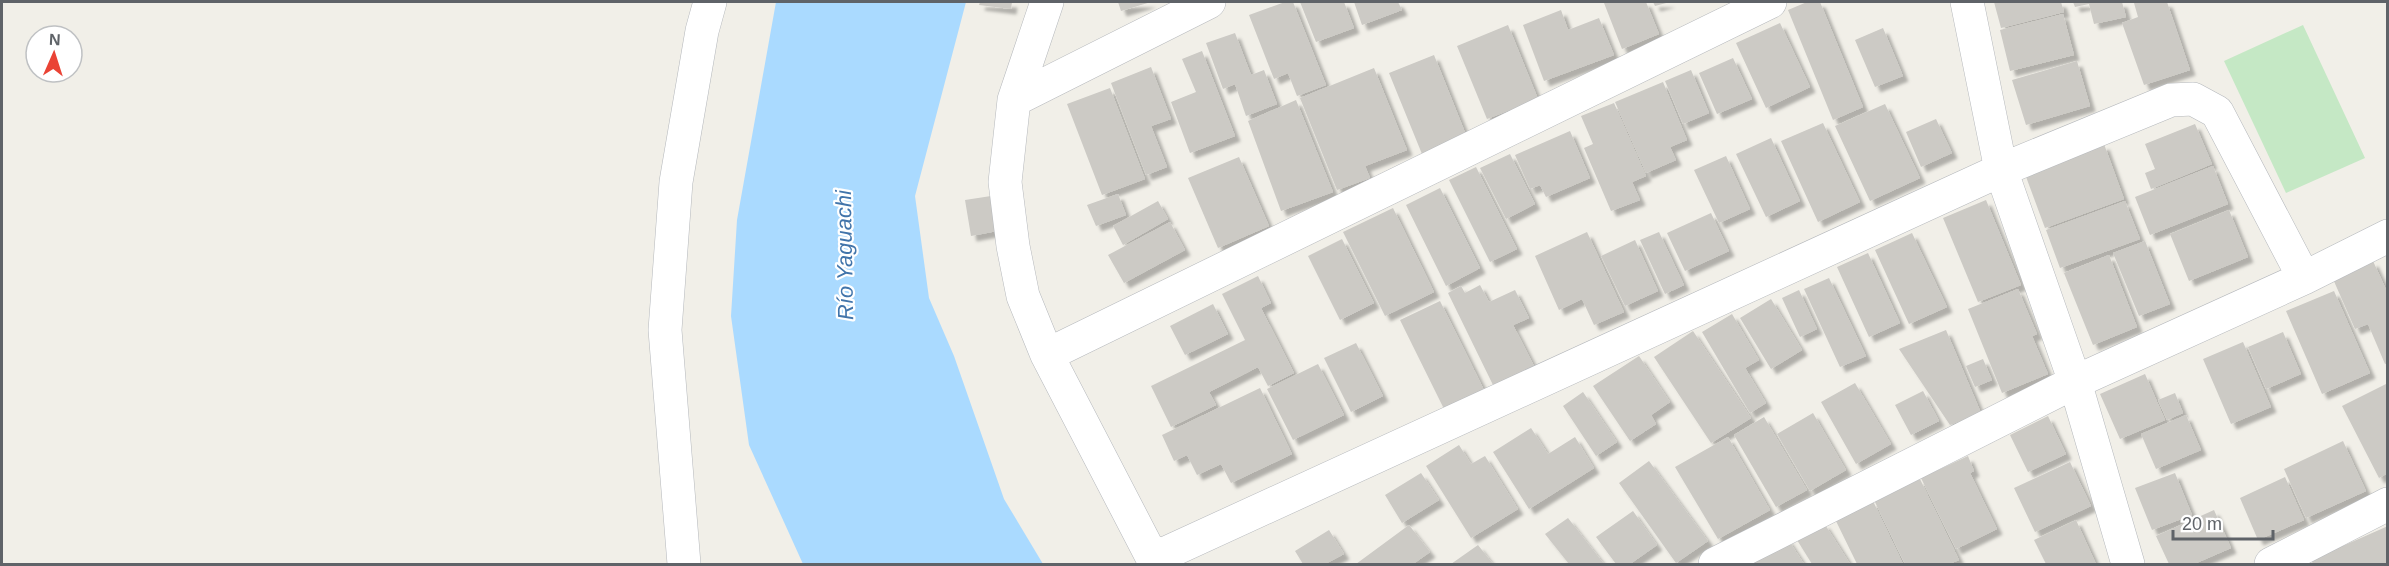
<svg xmlns="http://www.w3.org/2000/svg" width="2389" height="566" font-family="Arial,sans-serif">
  <style>
    .green { fill: #c5e8c5 }
    .water { fill: #aadaff }
    .building { fill: #cccac5; filter: url(#shadow) }
    .lines { fill: none; stroke-linecap: round; stroke-linejoin: round }
    .minor-casing { stroke: #b5b8bc; stroke-width: 34 }
    .minor { stroke: #fff; stroke-width: 33 }
    .labels { text-anchor: middle; stroke-width: 4.5; stroke-linejoin: round; paint-order: stroke }
    .water-label { font-size: 22px; font-style: italic; fill: #4174aa; stroke: #fff }
  </style>
  <defs>
    <filter id="shadow"><feDropShadow dx="5.5" dy="5.5" stdDeviation="1.5" flood-color="#0004"/></filter>
  </defs>
  <rect width="100%" height="100%" fill="#f1efe8"/>
  <!-- green -->
  <path class="green" d="M2303,25l62,133 -79,35 -62,-132z"/>
  <!-- water -->
  <path class="water" d="M776,2h190l-51,194 14,102 25,58 50,143 39,65h-240l-54,-119 -18,-129 6,-96z"/>
  <!-- building -->
  <path class="building" d="M980,2h32l-1,7 -32,-4z
    M1118,2h33l-30,9z
    M1285,2h8l33,83 -29,11 -9,-23 -14,6 -25,-64z
    M1300,2h44l10,26 -38,14z
    M1354,2h44l4,8 -40,15z
    M1608,2h38l13,32 -37,15 -18,-46z
    M1653,2h17l-15,4z
    M1807,2h13l43,105 -30,13 -45,-110z
    M1994,2h67l3,10 -63,16z
    M2073,2h49l4,15 -32,7 -5,-20 -14,3z
    M2137,2h30l23,68 -46,15 -22,-62 16,-6 -4,-14z
    M1561,10l7,20 31,-12 15,37 -70,26 -21,-56z
    M2063,14l11,41 -64,16 -10,-41z
    M1780,23l30,64 -44,21 -30,-65z
    M1508,25l30,74 -51,20 -30,-73z
    M1883,28l20,48 -28,11 -20,-47z
    M1235,33l16,42 13,-5 13,34 -31,12 -11,-32 -12,5 -17,-46z
    M1202,51l33,85 -45,17 -19,-51 25,-10 -14,-33z
    M1434,55l32,80 -44,19 -33,-81z
    M1733,58l19,41 -35,15 -18,-41z
    M2077,61l13,45 -64,19 -14,-45z
    M1151,67l20,52 -20,7 16,41 -21,8 -35,-92z
    M1374,68l33,82 -42,16 5,12 -33,12 -37,-92z
    M1691,70l18,43 -26,11 -18,-43z
    M1663,82l24,58 -17,7 6,13 -30,13 -31,-71z
    M1110,88l35,91 -43,16 -35,-91z
    M1296,100l37,92 -52,19 -33,-90z
    M1614,103l32,73 -14,6 8,18 -29,11 -27,-63 9,-4 -12,-28z
    M1885,104l35,74 -50,23 -35,-75z
    M1936,119l16,34 -31,14 -15,-35z
    M1823,123l37,79 -42,20 -37,-81z
    M2195,124l17,40 -61,25 -6,-16 10,-4 -10,-25z
    M1570,131l20,47 -44,19 -6,-12 -10,4 -15,-34z
    M1771,138l29,63 -34,16 -30,-63z
    M2104,144l20,55 -79,29 -20,-54z
    M1510,154l25,50 -29,15 -26,-51z
    M1726,156l24,53 -31,14 -25,-53z
    M1239,157l30,69 -51,22 -30,-70z
    M2213,166l15,38 -78,31 -15,-38z
    M1476,167l41,82 -27,13 -41,-82z
    M1440,188l40,80 -34,18 -40,-81z
    M1118,194l8,21 -30,11 -9,-21z
    M991,196l6,35 -26,5 -6,-36z
    M1986,200l35,85 -43,17 -35,-84z
    M1158,201l10,18 -45,26 -10,-19z
    M2125,201l15,38 -80,29 -14,-38z
    M1393,208l41,84 -49,24 -42,-84z
    M2229,210l19,47 -59,24 -19,-47z
    M1711,213l18,38 -44,20 -18,-38z
    M1170,222l15,28 -61,33 -16,-28z
    M1587,232l37,80 -30,13 -12,-26 -23,11 -24,-54z
    M1659,232l25,53 -19,9 -25,-54z
    M1912,233l35,74 -38,17 -34,-74z
    M1342,239l32,64 -34,17 -32,-64z
    M1635,240l23,51 -33,15 -24,-50z
    M2145,241l25,63 -31,12 -26,-63z
    M1868,253l32,70 -31,14 -32,-70z
    M2109,255l28,72 -44,18 -29,-72z
    M2373,261l15,33v69l-3,1 -17,-40 -13,5 -22,-50z
    M1258,276l13,27 -10,5 33,65 -26,13 -10,-19 -49,25 7,13 -45,22 -20,-41 94,-46 -23,-46z
    M1829,278l37,78 -26,11 -36,-78z
    M1480,285l9,17 26,-12 14,28 -16,7 21,41 -41,19 -45,-92 13,-7 4,7z
    M2018,289l19,45 -5,2 16,38 -46,19 -34,-84z
    M1799,290l18,39 -17,8 -18,-39z
    M2334,291l36,82 -48,21 -36,-83z
    M1771,299l31,51 -31,19 -31,-51z
    M1440,301l46,93 -40,19 -46,-93z
    M1213,304l15,30 -43,21 -15,-29z
    M1732,314l27,46 -14,8 21,35 -16,10 -48,-81z
    M1946,330l35,83 -31,12 -51,-76z
    M1693,331l58,87 -40,25 -57,-86z
    M2283,332l18,42 -35,15 -18,-42z
    M2243,342l28,65 -40,17 -28,-65z
    M1356,343l27,53 -32,16 -27,-54z
    M1639,356l31,46 -19,13 5,9 -26,17 -37,-55z
    M1983,359l9,21 -17,7 -9,-21z
    M1318,364l26,51 -51,25 -26,-51z
    M2145,374l20,46 -45,19 -20,-45z
    M1855,383l36,61 -35,20 -35,-62z
    M2388,383v90l-9,5 -37,-72z
    M1260,388l32,66 -61,29 -10,-19 -24,11 -10,-20 -13,6 -12,-26z
    M1923,391l16,30 -28,14 -16,-30z
    M1583,392l34,50 -21,14 -33,-50z
    M2175,393l8,20 -16,7 -9,-20z
    M1813,413l33,57 -36,21 -33,-57z
    M2186,415l15,35 -45,19 -15,-35z
    M2048,416l18,38 -38,18 -18,-37z
    M1764,417l43,73 -31,17 -42,-72z
    M1531,428l17,26 27,-17 19,31 -65,41 -36,-57z
    M1728,437l42,73 -52,29 -43,-72z
    M2343,441l23,50 -60,27 -22,-49z
    M1459,445l12,19 14,-8 33,53 -47,29 -45,-72z
    M1968,456l6,15 -4,2 27,56 -41,20 -35,-71z
    M1649,461l59,80 -32,22 -57,-80z
    M2070,462l21,44 -56,26 -21,-44z
    M1421,473l18,27 -37,23 -17,-28z
    M2175,473l17,42 -40,15 -17,-42z
    M2285,477l19,43 -46,20 -18,-42z
    M1920,479l39,81 -10,4h-44l-31,-64z
    M1873,501l30,63h-46l-22,-45z
    M2214,510l17,38 -37,16h-25l-13,-28z
    M1633,511l24,34 -27,19h-14l-20,-27z
    M1568,518l36,46h-35l-24,-30z
    M2076,520l20,44h-50l-12,-24z
    M1824,523l26,41h-38l-15,-24z
    M1409,525l21,27 -17,12h-57z
    M2388,526v38h-75l-2,-4z
    M1329,530l15,24 -19,10h-22l-8,-13z
    M1787,538l17,26h-58z
    M1478,545l15,19h-42z"/>
  <g class="lines">
    <!-- minor casing -->
    <g class="minor-casing">
      <path id="minor" d="M1047,2l-33,98 -9,82 8,64 10,50 24,59 106,204 5,5
        M1967,2l34,168 74,212 53,182
        M1014,100l195,-98
        M1047,355l723,-353
        M1153,559l848,-389 170,-70 22,-1 24,13 87,166
        M684,564l-19,-234 11,-148 26,-151 8,-29
        M1715,564l360,-182 229,-104 84,-42
        M2271,564l117,-60"/>
    </g>
    <!-- minor -->
    <use href="#minor" class="minor"/>
  </g>
  <g class="labels">
    <!-- water labels -->
    <g class="water-label">
      <text transform="translate(844 255) rotate(-91)" y="8">Río Yaguachi</text>
    </g>
  </g>
  <!-- border -->
  <rect width="2389" height="566" fill="none" stroke="#5f6368" stroke-width="6"/>
  <!-- north arrow -->
  <g transform="translate(54 54) rotate(3)"><circle r="28" fill="#ffffff" stroke="#bfc1c3" stroke-width="1.5"/>
  <path d="M0-4.5L10 22L0 15L-10 22Z" fill="#ea4335"/>
  <text y="-9" font-size="16" font-weight="bold" text-anchor="middle" fill="#5f6368">N</text>
  </g>
  <!-- scale -->
  <path d="M2173 530v9h100v-9" fill="none" stroke="#5f6368" stroke-width="3"/>
  <text x="2182" y="530" font-size="18" fill="#5f6368" stroke="#ffffff" stroke-width="4.5" paint-order="stroke">20 m</text>
</svg>
